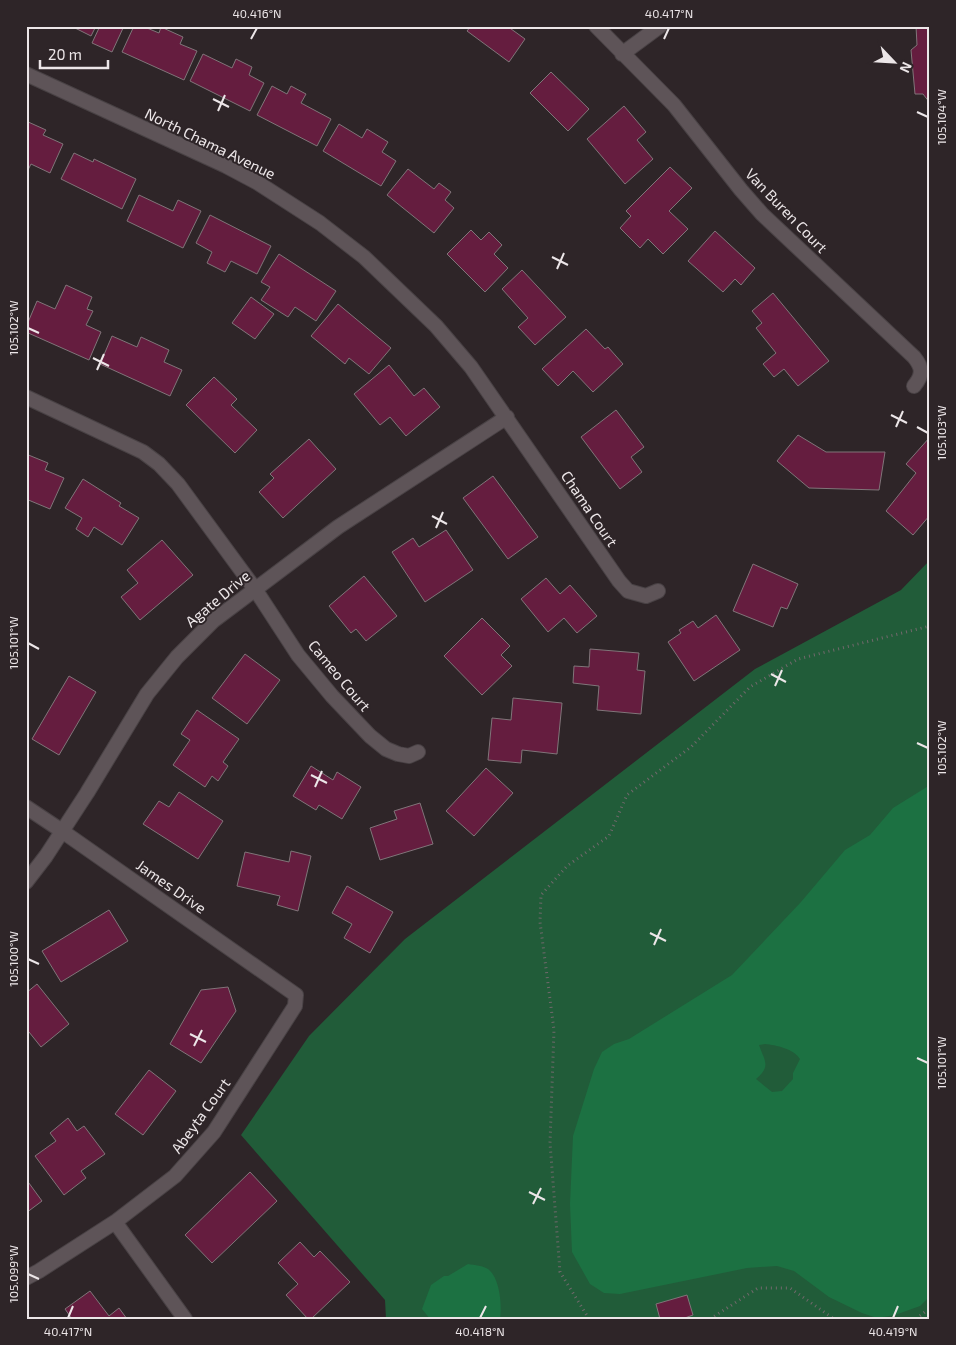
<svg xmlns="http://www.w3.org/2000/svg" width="956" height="1345" font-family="'Exo 2',sans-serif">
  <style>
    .green { fill: #215c39 }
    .water { fill: #1c7142; fill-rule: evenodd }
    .building { fill: #651d3f; stroke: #807579 }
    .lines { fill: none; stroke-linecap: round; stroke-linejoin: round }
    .minor-casing { stroke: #494245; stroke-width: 16 }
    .path { stroke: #71696c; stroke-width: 3; stroke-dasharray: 1 4; stroke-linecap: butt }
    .minor { stroke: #5e5458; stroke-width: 14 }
    .ticks { fill: none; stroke: #ece6e8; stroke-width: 2 }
    .labels { text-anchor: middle; stroke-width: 4; stroke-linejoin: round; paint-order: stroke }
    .street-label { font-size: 15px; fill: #ece6e8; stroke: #2e2528 }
    .neatline { fill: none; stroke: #ece6e8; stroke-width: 2 }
    .ticks-label { font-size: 12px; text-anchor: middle; fill: #ece6e8 }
  </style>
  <rect width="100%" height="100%" fill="#2e2528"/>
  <!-- green -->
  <path class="green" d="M930,560v759h-544l-1,-19 -144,-165 68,-99 96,-97 350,-270 146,-79z"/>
  <!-- water -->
  <path class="water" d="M930,785v511l-10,10 -25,9 -18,3 -15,-5 -33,-16 -35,-26 -17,-5 -30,2 -127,26 -16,-1 -14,-9 -18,-32 -2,-48 3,-68 21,-67 8,-17 12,-8 15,-5 103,-64 69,-73 44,-52 25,-15 23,-27zM765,1044c11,1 29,5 35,15l-7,14v6l-11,12 -10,1 -16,-13c15,-13 9,-17 3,-34z
    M468,1264c7,1 15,2 20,5 12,9 14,36 12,50h-70l-8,-10 9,-24 13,-9h4z"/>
  <!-- building -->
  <path class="building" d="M71,26h25l-5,10z
    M100,26h24l-12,26 -20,-9z
    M134,26h8l17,7 2,-6 22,10 -3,7 17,7 -13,29 -62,-28z
    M471,26h36l18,13 -16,23 -42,-31z
    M916,26h14v77l-7,-9h-8l-4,-44 6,-5z
    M203,54l29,14 4,-9 16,8 -3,8 15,8 -14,28 -60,-30z
    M551,72l38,37 -21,22 -38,-38z
    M272,86l15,8 4,-8 15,8 -5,9 30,16 -14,27 -60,-31z
    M624,106l22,26 -9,8 16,19 -28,25 -38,-45z
    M26,121l20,9 -3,5 20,9 -13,29 -19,-9 -5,10z
    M339,124l23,14 5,-9 21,13 -6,10 14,9 -15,25 -58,-35z
    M74,153l19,9 1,-3 42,20 -14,30 -61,-30z
    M670,167l22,21 -23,23 19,18 -25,25 -15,-15 -8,9 -20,-20 11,-12 -5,-5z
    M408,169l26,20 5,-6 12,9 -6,8 9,8 -20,25 -47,-38z
    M139,195l34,16 5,-11 23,11 -18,37 -56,-27z
    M210,215l61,31 -14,28 -26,-13 -6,11 -18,-9 5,-11 -16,-9z
    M471,230l10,10 8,-8 13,13 -8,9 14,14 -23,24 -38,-38z
    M715,231l40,37 -14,17 -6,-6 -12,13 -35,-31z
    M279,254l57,37 -20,30 -21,-14 -7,10 -27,-17 9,-13 -9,-5z
    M522,270l44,47 -31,28 -17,-18 10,-9 -26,-29z
    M66,285l26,12 -5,12 6,2 -7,14 15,7 -12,28 -63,-28v-5l11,-26 18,8z
    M773,293l56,68 -31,25 -14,-17 -10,8 -11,-13 13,-11 -20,-25 6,-5 -10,-12z
    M251,297l23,17 -19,25 -23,-16z
    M338,304l53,44 -22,26 -20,-16 -4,6 -34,-28z
    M586,329l19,20 3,-2 15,17 -30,28 -20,-21 -15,15 -16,-17z
    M112,336l25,11 4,-10 28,13 -5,12 18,8 -12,26 -70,-32z
    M389,365l25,31 10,-8 16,19 -34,29 -16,-19 -10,8 -26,-31z
    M214,377l23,22 -6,6 26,25 -22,23 -49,-48z
    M616,410l28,37 -13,10 11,15 -22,17 -39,-52z
    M798,435l28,17h59l-6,38 -70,-2 -32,-27z
    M930,437v78l-17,20 -27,-24 30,-38 -10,-9z
    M309,439l27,30 -53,49 -24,-26 15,-14 -4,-4z
    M26,454l22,9 -3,7 19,8 -14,31 -24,-10z
    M493,476l45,61 -30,22 -45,-61z
    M83,479l38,24 -2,3 20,12 -17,27 -28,-18 -6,10 -12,-8 6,-11 -17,-10z
    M446,530l27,40 -48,32 -33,-50 21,-14 6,9z
    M162,540l31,35 -53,45 -19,-23 17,-14 -11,-13z
    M753,564l45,20 -11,25 -6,-2 -8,20 -40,-16z
    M364,576l33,40 -31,25 -10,-12 -5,4 -22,-27z
    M546,578l14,16 10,-9 27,31 -20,17 -13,-15 -16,14 -27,-33z
    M716,615l24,35 -46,31 -26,-39 13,-9 -2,-3 14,-9 5,7z
    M482,618l28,28 -9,9 11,11 -30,29 -38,-39z
    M590,649l49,4 -2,17 8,1 -4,43 -44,-4 2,-24 -26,-3 1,-17 15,1z
    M245,654l35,26 -33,44 -35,-26z
    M69,676l27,16 -37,63 -27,-16z
    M513,698l49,5 -5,51 -35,-4 -1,13 -33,-3 4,-42 19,2z
    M197,710l42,29 -16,23 5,4 -10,15 -6,-5 -7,11 -32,-22 17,-25 -9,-6z
    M311,766l22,14 4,-8 24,15 -19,32 -23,-14 -3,5 -23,-14z
    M486,768l27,25 -39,43 -28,-25z
    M179,792l44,29 -25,38 -55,-35 16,-23 10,6z
    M420,803l13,41 -53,16 -10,-32 27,-9 -3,-8z
    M291,851l20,5 -13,55 -21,-6 3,-9 -43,-10 8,-34 44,10z
    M347,886l46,26 -23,41 -26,-15 8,-14 -20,-11z
    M109,910l19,31 -67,41 -19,-31z
    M37,984l32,40 -28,23 -12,-15 -3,2v-41z
    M228,987l8,24 -35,52 -31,-19 31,-54z
    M149,1070l27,21 -33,44 -28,-21z
    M68,1118l9,13 7,-5 21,28 -24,17 5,7 -22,17 -29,-39 21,-15 -6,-8z
    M250,1172l27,29 -65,62 -27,-28z
    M26,1179l16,22 -16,12z
    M300,1242l14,15 6,-6 30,31 -39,37h-3l-22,-24 12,-11 -20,-21z
    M90,1291l19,25 10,-8 8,11h-55l-7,-10z
    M687,1295l6,20 -11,4h-22l-4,-15z"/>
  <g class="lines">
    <!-- minor casing -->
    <g class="minor-casing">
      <path id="minor" d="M596,26l78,79 67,85 21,24 152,143c9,11 9,18 0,29
        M622,54l38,-28
        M26,74l200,92 32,17 62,40 44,34 72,69 35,41 148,214 9,10 18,5 12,-5
        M26,397l117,55 16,12 19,20 77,105 43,66 34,41 38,40 16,13 12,5 11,2 9,-4
        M26,807l36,24 234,164 -1,11 -81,126 -39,44 -60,46 -76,49 -13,7
        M26,882l20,-26 41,-63 60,-99 30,-37 36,-36 125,-94 169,-110
        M115,1222l70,97"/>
    </g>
    <!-- path -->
    <path class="path" d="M589,1319l-29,-47 -10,-129 4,-113 -14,-108 1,-27 26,-29 42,-30 18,-41 64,-48 59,-60 48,-28 132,-33
      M710,1319l48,-31h32l44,31
      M916,1319l14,-11"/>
    <!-- minor -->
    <use href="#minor" class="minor"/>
  </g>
  <!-- ticks -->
  <path class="ticks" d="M251,39l6,-11M664,39l5,-11M213,99l16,8M218,111l7,-16M917,112l11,5M552,257l16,8M557,269l7,-16M28,328l11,5M93,358l16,8M97,370l7,-16M891,415l16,8M896,427l7,-16M917,427l11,6M432,516l15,8M436,528l7,-16M28,643l11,6M771,674l15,8M775,686l7,-16M917,743l11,5M311,775l16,8M315,787l7,-16M650,933l16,8M654,945l7,-16M28,959l11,5M190,1034l16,8M194,1046l8,-16M917,1058l11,5M529,1192l16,8M533,1204l8,-16M28,1274l11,5M68,1318l5,-12M480,1318l6,-12M893,1318l5,-12"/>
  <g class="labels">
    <!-- street labels -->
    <g class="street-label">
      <text transform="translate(210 144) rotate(26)" y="5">North Chama Avenue</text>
      <text transform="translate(786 211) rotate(46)" y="5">Van Buren Court</text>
      <text transform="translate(589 509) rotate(56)" y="5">Chama Court</text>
      <text transform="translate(218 599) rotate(-40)" y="5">Agate Drive</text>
      <text transform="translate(339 676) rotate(50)" y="5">Cameo Court</text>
      <text transform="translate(171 887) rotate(35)" y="5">James Drive</text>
      <text transform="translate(201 1116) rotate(-54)" y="5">Abeyta Court</text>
    </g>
  </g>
  <!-- border -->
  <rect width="956" height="1345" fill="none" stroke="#2e2528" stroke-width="55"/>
  <!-- north arrow -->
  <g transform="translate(894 62) rotate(115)" stroke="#2e2528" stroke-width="4" paint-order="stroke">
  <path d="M0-4L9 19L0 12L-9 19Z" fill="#ece6e8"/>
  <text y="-8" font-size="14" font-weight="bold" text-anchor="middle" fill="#ece6e8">N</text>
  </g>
  <!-- scale -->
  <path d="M40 60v8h68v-8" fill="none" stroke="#ece6e8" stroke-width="2.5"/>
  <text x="48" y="60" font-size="15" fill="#ece6e8" stroke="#2e2528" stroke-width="4" paint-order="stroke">20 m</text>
  <rect x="28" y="28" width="900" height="1290" class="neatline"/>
  <g class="ticks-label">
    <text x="257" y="18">40.416°N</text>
    <text x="669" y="18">40.417°N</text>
    <text transform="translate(942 117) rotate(-90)" y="4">105.104°W</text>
    <text transform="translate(14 328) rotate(-90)" y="4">105.102°W</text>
    <text transform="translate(942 433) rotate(-90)" y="4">105.103°W</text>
    <text transform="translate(14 643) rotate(-90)" y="4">105.101°W</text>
    <text transform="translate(942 748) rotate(-90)" y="4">105.102°W</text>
    <text transform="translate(14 959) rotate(-90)" y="4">105.100°W</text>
    <text transform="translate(942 1063) rotate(-90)" y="4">105.101°W</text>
    <text transform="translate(14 1274) rotate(-90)" y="4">105.099°W</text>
    <text x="68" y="1336">40.417°N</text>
    <text x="480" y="1336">40.418°N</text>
    <text x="893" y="1336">40.419°N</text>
  </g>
</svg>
